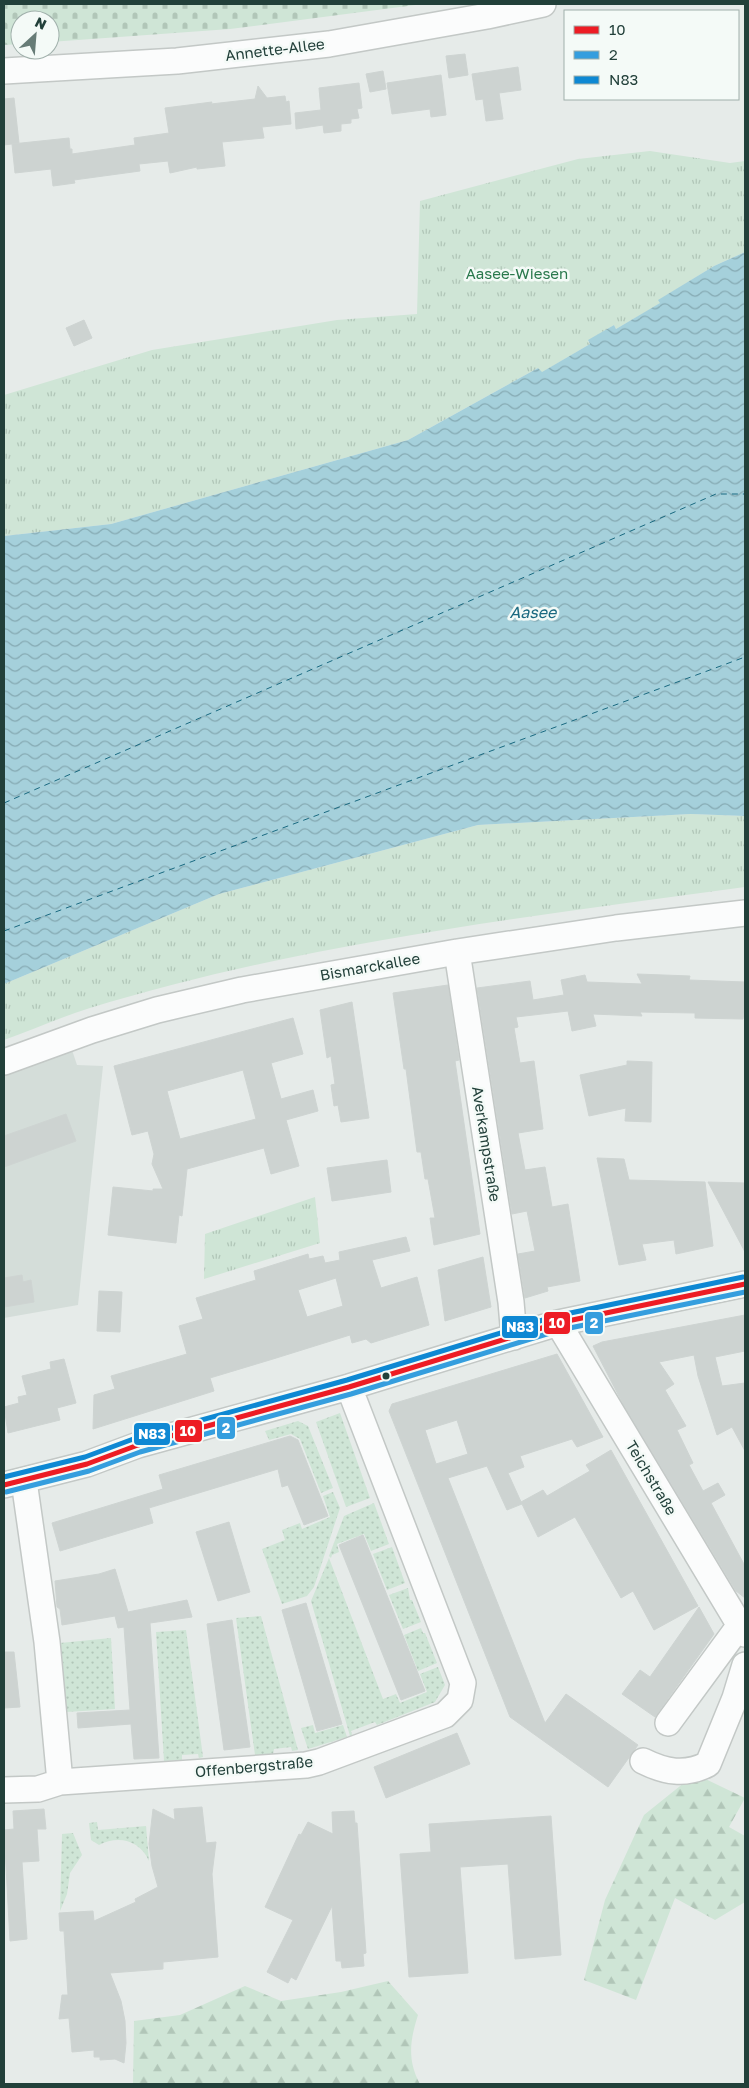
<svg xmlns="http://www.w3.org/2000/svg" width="749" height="2088" font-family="'Golos Text',sans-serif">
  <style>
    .built { fill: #d4ddd9 }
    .grass { fill: url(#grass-dots) }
    .forest { fill: url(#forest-firs) }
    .cemetery { fill: url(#cemetery-stones) }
    .park { fill: url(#park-tufts) }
    .water { fill: url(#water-waves) }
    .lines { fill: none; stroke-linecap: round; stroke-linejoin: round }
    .ferry { stroke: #196980; stroke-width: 1; stroke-dasharray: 6 5; stroke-linecap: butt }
    .building { fill: #cdd3d1; stroke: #ced4d2; fill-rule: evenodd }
    .minor-casing { stroke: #c3c8c6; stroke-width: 28 }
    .minor { stroke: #fbfcfc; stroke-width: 25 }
    .bus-1-casing { stroke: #f4faf7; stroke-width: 9 }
    .bus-2-casing { stroke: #f4faf7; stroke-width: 9 }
    .bus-3-casing { stroke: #f4faf7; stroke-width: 9 }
    .bus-1 { stroke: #ed1c24; stroke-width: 5 }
    .bus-2 { stroke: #359ede; stroke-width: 5 }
    .bus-3 { stroke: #0e88d3; stroke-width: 5 }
    .bus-dot { fill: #22403a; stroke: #f4faf7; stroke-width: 2 }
    .labels { text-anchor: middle; stroke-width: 5; stroke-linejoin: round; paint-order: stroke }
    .street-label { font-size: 15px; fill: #22403a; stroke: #f4faf7 }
    .park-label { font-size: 15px; fill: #2a794d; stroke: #f4faf7 }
    .water-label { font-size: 16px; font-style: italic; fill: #196980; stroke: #f4faf7 }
    .line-badge { stroke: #f4faf7; stroke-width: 2 }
    .badge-label { font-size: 14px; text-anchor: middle; font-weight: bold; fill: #fff }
  </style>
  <defs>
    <pattern id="grass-dots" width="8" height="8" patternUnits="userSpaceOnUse" patternTransform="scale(1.25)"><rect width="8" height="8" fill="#cfe5d6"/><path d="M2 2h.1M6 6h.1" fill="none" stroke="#b1c6b8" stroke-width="1.8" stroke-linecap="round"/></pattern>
    <pattern id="forest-firs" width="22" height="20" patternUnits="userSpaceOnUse" patternTransform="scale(1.25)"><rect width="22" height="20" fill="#cfe5d6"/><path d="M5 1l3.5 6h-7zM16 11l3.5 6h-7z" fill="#b1c6b8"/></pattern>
    <pattern id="cemetery-stones" width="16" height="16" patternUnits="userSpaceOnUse" patternTransform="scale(1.25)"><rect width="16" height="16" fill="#cfe5d6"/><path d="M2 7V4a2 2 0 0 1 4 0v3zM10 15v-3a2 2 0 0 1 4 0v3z" fill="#b1c6b8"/></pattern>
    <pattern id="park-tufts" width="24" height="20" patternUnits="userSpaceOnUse" patternTransform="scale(1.25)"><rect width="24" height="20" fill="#cfe5d6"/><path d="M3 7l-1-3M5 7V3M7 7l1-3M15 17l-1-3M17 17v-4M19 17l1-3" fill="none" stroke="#b1c6b8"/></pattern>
    <pattern id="water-waves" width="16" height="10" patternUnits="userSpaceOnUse" patternTransform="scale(1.25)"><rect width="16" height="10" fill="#a5d0db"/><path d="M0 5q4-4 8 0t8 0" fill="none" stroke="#86aab3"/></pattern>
  </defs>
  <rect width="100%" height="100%" fill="#e6ebe9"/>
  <!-- built -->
  <path class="built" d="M70,1044l7,21 26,1 -25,239 -74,13v-246z"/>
  <!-- grass -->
  <path class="grass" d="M340,1413l30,85 -24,9 -30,-85z
    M298,1421l10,5 25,62 -12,5 -21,-54 -9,-5 -22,6 -4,-9z
    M333,1492l7,16 -26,79 -7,9 -25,8 -20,-55 23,-9 -3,-10 18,-7 2,6 28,-12 -7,-21z
    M374,1503l15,41 -18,7 -7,-17 -27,10 2,8 -7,3 -1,3 -2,-2 15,-40z
    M392,1547l13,36 -18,7 -14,-36z
    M329,1558l54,141 13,-5 4,9 27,-11 -7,-18 18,-7 7,18 -10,17 -58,23 -2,-3 -24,9 1,4 -2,1 -39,-135z
    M408,1588l2,12h2l9,22 -18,7 -14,-34z
    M261,1616l37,134 -6,1 -1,-4 -17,2 -1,5 -18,1 -19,-137z
    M421,1628l2,5h2l12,30 -19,8 -14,-36z
    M186,1630l17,127 -4,1 -1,-4 -16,1v5l-18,1 -8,-129z
    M111,1638l4,71 -49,3 -6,-69z
    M313,1725l2,8 28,-8 4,12 -39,12 -7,-21z
    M97,1822l1,8 48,-4 3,35c-9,-21 -31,-26 -50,-16l-8,-5 -2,-17z
    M73,1833l9,22 -12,18 -3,21 -7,17 2,-77z"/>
  <!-- forest -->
  <path class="forest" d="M695,1774l50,24 -16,29 16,9v66l-30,18 -40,-22 -39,102 -52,-20 21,-80 39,-85z
    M388,1981l30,34c-8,25 -11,45 2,69h-287l1,-63 46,-6 65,-29 36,15 60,-9z"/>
  <!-- cemetery -->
  <path class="cemetery" d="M4,4h419l-193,25 -180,13v-22h-30v24l-16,1z"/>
  <!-- park -->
  <path class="park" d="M650,151l80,12 15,-2v91l-31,14 -55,34 2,3 -45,26 -2,-4 -26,16 2,3 -49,29 -3,-5 -130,72 -297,84 -107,12v-141l148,-45 185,-30 80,-6 3,-113 158,-42z
    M691,814l54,2v71c-220,30 -443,56 -655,121 -29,9 -58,22 -86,32v-56l215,-90 259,-69z
    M315,1197l5,46 -116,36 1,-45z"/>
  <!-- water -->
  <path class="water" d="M745,252v564l-54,-2 -213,11 -259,69 -215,90v-448l107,-12 297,-84 130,-72 4,4 48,-28 -2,-4 26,-15 2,4 44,-26 -2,-3 56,-34z"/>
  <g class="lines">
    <!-- ferry -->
    <path class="ferry" d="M4,803l712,-309h29
      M4,931l741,-274"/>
  </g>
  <!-- building -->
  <path class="building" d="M465,54l3,21 -19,3 -3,-22z
    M518,67l3,23 -22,3 4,26 -17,2 -3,-22 -7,1 -4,-26z
    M383,71l3,18 -16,3 -4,-18z
    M441,75l5,40 -15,2 -1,-8 -38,5 -5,-31z
    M359,83l3,25 -5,1 2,9 -8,1v4l-10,1v7l-17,2 -1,-8 -27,4 -1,-16 26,-3 -2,-22z
    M258,86l9,12 18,-2 1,6 3,-1 2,23 -29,3 2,11 -42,4 3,24 -28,3v-2l-27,6 -2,-12 -29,3 1,7 -66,9 1,3 -22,3 -2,-17 -36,4 -3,-29 57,-6 1,11h2v5l63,-9 -1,-7 35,-5 -4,-25 47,-6 -1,2 44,-5z
    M14,98l5,45 -15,2v-46z
    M84,320l8,18 -18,8 -8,-18z
    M637,974l53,2 -1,4 56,2v26l-2,11 -48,-1v-5l-55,-1 2,4 -49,-2 3,12 -24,5 -4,-20 -52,6 2,10 -4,1 6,35 14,-2 9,68 -25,4 7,37 20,-3 7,40 16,-3 12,77 -33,6 1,4 -23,7 -7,-44 17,-3 -8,-40 -15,3 -35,-226 53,-7 3,19 31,-5 -3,-15 24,-5 2,7 55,2z
    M448,985l11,75 -4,1 25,173 -46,11 -4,-27h5l-7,-39h-3l-4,-27h-4l-11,-83h-2l-11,-76z
    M352,1002l17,116 -28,4 -3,-17 -4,1 -3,-21 4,-1 -4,-28 -4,2 -7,-48z
    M293,1018l10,36 -32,9 10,36 32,-9 5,21 -32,9 13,46 -28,8 -7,-26 -77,21 -5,47 -3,-1 -3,28 -68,-8 5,-48 40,4v-2h10l-11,-25 2,-10 -6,-23 -16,4 -18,-69zM243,1070l13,49 -76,20 -13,-48z
    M627,1061l25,1 -1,60 -26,-1 1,-13 -37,8 -9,-41 47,-10z
    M66,1114l10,27 -72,26v-31z
    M597,1158l27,1 5,21 76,2 8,64 -37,8 -2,-14 -32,4 4,16 -27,5z
    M387,1160l4,32 -59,9 -5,-33z
    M708,1182l37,1v69z
    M406,1237l4,14 -38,9 9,28 36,-11 12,48 -58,18 -5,-4 -14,4 -2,-8 -77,24 -63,19 4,13 -121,38 1,-34 21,-6 -4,-13 76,-22 -8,-28 24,-7 -7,-21 60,-18 -2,-9 54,-17 1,5 14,-3 2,7 15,-3 -1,-8zM336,1278l7,28 -36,11 -9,-27z
    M483,1257l8,50 -46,14 -7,-51z
    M22,1275l1,7 8,-2 3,22 -30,5v-29z
    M99,1291l23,1 -2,40 -23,-1z
    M745,1315v36l-30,6 7,29 23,-3v68l-13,-24 -15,8 -19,-59 -4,-21 -35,7 15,22 -9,6 21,36 -9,4 16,33 -4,2 14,26 15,-8 7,12 -14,8 34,63v32l-9,-7 -113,-187 -30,-58 9,-4z
    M557,1354l46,83 -26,10 -5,-8 -52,17 4,11 -16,6 14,31 -15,6 -20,-44 -39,12 97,245 21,-29 72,51 -30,42 -98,-70 -121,-306 3,-7zM457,1420l11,34 -32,10 -11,-34z
    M64,1359l12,44 -19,5 3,12 -52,13 -4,-26 15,-4 -1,-6 9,-2 -5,-19 29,-7 -1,-7z
    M290,1436l8,4 30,76 -24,9 -16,-40 -6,2 -4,-18 -129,39 4,15 -93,28 -8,-28 111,-34 -4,-14z
    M611,1450l87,156 -44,24 -21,-39 -12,7 -46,-81 -37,20 -17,-35 22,-12 4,6 43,-25 -4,-6z
    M229,1522l21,70 -32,9 -22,-69z
    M363,1535l62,156 -24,9 -62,-155z
    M115,1569l13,43 59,-12 5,17 -42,6 9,135 -25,1 -3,-35 -53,4 -1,-15 53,-3 -6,-83 -6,1 -3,-12 -53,9 -2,-16 -3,-2 -2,-26 44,-7z
    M306,1603l36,121 -25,7 -35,-121z
    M699,1607l15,27 -59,83 -33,-23 18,-24 10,7z
    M232,1620l18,127 -26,3 -17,-126z
    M4,1652h10l6,55 -16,1z
    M457,1733l13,31 -84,34 -12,-31z
    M202,1807l4,36 10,-1 -4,32 6,83 -55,5v7l-53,4 11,28 4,20 1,22 -2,20 -9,-4 -15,1v-3h-6v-7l-22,2 -3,-34 -10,1 3,-24h6l-4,-64h-4l-1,-18 34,-2 1,10 42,-19 -1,-3 23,-12 -6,-21 -3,-22 4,-35 22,11 -1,-11z
    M44,1809l2,20h-9l2,32 -17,1 5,77 -17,2 -6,-111 10,-1 -1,-18z
    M354,1811l1,12h2l9,130 -3,1 1,12 -22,2 -1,-7h-5l-4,-55 -36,74 -5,-3 -3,6 -21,-11 26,-52 -28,-13 34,-73 2,1 7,-13 25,12 -1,-22z
    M551,1816l10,139 -46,4 -7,-95 -48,3 8,106 -59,4 -9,-123 31,-2 -2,-28z"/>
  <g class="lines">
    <!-- minor casing -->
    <g class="minor-casing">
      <path id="minor" d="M4,71l173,-10 152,-17 158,-28 56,-12
        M457,952l54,350 3,35
        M4,1062l88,-32 65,-20 85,-20 215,-38 159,-24 129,-15
        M558,1323l187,311
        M24,1481l23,161 13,140 246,-17 13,-3 126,-47 15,-15 3,-17 -114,-296
        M4,1485l83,-21 51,-19 211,-58 209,-64 187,-39
        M668,1723l72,-98
        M643,1761c22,11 42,15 65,3l27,-66 10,-33
        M4,1790l34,-1 22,-7"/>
    </g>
    <!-- minor -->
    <use href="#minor" class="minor"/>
    <!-- bus-1 casing -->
    <g class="bus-1-casing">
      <path id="bus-1" d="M4,1485l83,-21 51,-19 211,-58 209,-64 187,-39"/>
    </g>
    <!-- bus-2 casing -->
    <g class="bus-2-casing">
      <path id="bus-2" d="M6,1492l83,-21 51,-19 211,-58 209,-64 185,-38"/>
    </g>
    <!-- bus-3 casing -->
    <g class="bus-3-casing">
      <path id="bus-3" d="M4,1477l81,-20 51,-19 211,-58 209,-64 187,-39"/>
    </g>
    <!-- bus-1 -->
    <use href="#bus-1" class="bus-1"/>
    <!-- bus-2 -->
    <use href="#bus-2" class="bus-2"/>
    <!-- bus-3 -->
    <use href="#bus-3" class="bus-3"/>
  </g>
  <!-- markers -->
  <circle class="bus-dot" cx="386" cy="1376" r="4.5"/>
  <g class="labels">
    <!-- street labels -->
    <g class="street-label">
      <text transform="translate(275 50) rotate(-7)" y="5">Annette-Allee</text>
      <text transform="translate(370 967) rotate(-10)" y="5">Bismarckallee</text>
      <text transform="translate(486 1144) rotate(81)" y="5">Averkampstraße</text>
      <text transform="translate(651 1478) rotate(59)" y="5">Teichstraße</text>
      <text transform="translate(254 1767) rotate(-5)" y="5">Offenbergstraße</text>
    </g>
    <!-- park labels -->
    <g class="park-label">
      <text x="517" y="279">Aasee-Wiesen</text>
    </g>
    <!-- water labels -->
    <g class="water-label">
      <text x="533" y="618">Aasee</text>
    </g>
  </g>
  <g class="line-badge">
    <rect x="584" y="1311" width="20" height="24" rx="5" fill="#359ede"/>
    <rect x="543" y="1311" width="28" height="24" rx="5" fill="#ed1c24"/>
    <rect x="501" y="1315" width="38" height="24" rx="5" fill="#0e88d3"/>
    <rect x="216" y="1416" width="20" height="24" rx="5" fill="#359ede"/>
    <rect x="174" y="1419" width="29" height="24" rx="5" fill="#ed1c24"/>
    <rect x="133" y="1422" width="38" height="24" rx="5" fill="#0e88d3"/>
  </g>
  <g class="badge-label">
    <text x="594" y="1328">2</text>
    <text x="557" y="1328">10</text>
    <text x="520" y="1332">N83</text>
    <text x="226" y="1433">2</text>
    <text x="188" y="1436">10</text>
    <text x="152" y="1439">N83</text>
  </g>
  <!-- border -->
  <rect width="749" height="2088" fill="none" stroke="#22403a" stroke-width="10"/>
  <!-- legend -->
  <rect x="564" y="10" width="175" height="90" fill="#f4faf7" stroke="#a0b0ab"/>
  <rect x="574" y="26" width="25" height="8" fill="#ed1c24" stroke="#a0b0ab"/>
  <text x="609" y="35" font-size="15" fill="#22403a">10</text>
  <rect x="574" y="51" width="25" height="8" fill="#359ede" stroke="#a0b0ab"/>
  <text x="609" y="60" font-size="15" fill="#22403a">2</text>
  <rect x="574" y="76" width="25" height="8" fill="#0e88d3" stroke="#a0b0ab"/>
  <text x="609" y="85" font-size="15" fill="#22403a">N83</text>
  <!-- north arrow -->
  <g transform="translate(35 35) rotate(26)"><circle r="24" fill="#f4faf7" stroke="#a0b0ab"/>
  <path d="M0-4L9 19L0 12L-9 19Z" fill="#677c77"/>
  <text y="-8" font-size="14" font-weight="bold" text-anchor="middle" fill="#22403a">N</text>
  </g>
</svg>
